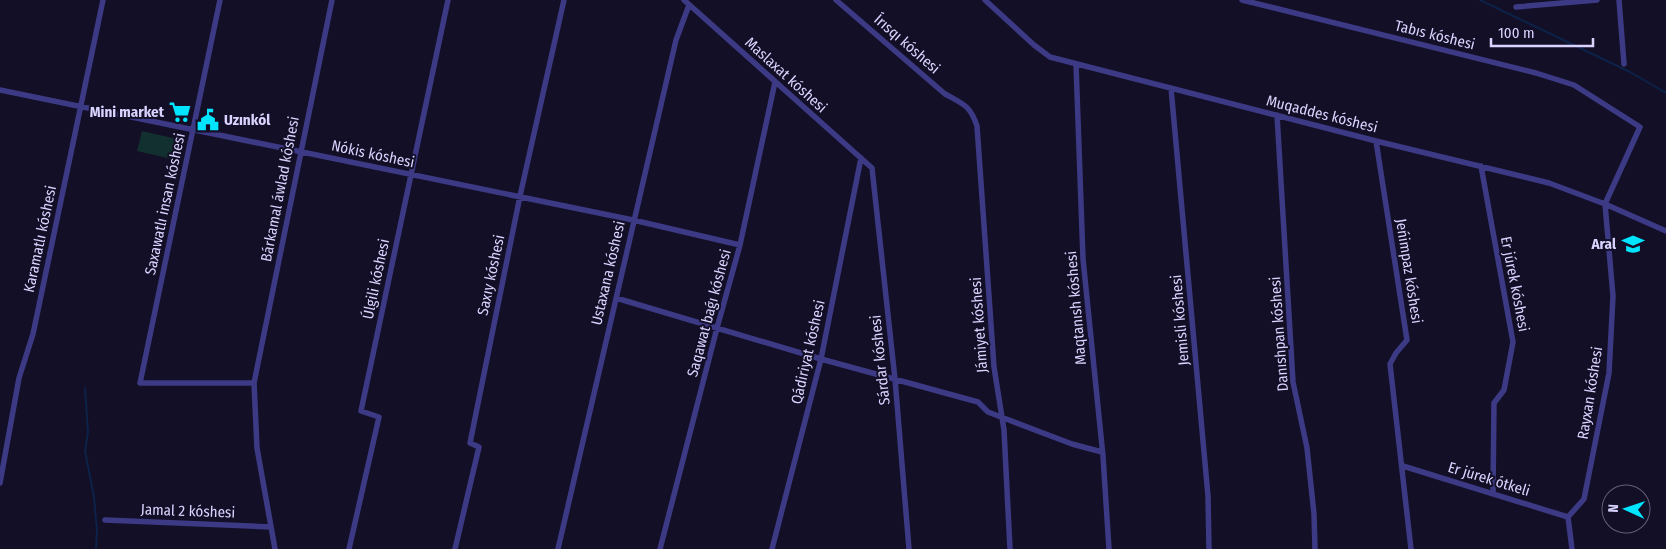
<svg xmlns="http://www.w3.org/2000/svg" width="1666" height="549" font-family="'Fira Sans Condensed',sans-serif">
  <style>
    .green { fill: #12302f }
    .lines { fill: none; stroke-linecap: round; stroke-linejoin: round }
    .stream { stroke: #0c2248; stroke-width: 2 }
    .street { stroke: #3d3a85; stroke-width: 5.5 }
    .labels { text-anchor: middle; stroke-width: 4; stroke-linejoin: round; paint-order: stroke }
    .street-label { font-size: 15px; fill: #d9d4ff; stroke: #130f26 }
    .poi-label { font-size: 15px; font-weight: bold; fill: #d9d4ff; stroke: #130f26; text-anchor: end }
  </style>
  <rect width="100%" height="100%" fill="#130f26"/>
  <!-- green -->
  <path class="green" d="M142,131l35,8 -5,20 -35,-8z"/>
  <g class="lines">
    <!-- stream -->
    <path class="stream" d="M1480,0l150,72 36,21
      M85,388l3,44 -3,19 9,46 3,33 -1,19"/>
    <!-- street -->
    <path class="street" d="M220,0l-80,383h114
      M684,0l188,168 23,211 14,170
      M836,0l109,94c18,10 25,11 32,32l17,241 10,63 6,119
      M985,0l49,45 16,12 326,84 173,42 56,21 61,27
      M1242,0l294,73 38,12 66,42 -35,77 8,92 -4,77 -25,126 -16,18 4,32
      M1619,0l5,64
      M1516,7l81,-7
      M1076,64l7,195 20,197 6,93
      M1171,88l37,408 1,53
      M0,90l633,130 107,25
      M1277,115l16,267 14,66 7,66 1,35
      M1376,141l31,199 -11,13 -6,11 21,185
      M1481,166l32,176 -9,48 -10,13 -1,91
      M616,298l205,61 157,43 10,10 13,5 71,27 30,8
      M1403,466l165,51
      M0,483l19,-105 14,-44 70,-334
      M105,520l166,7
      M275,549l-18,-101 -3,-65 78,-383
      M349,549l30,-132 -18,-6 87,-411
      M455,549l24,-102 -9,-4 50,-247 44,-196
      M558,549l118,-509 13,-35
      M660,549l57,-221 23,-83 35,-163
      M772,549l49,-190 40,-201"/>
  </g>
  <!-- icons -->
  <defs>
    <g id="supermarket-bare" transform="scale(1.725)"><path d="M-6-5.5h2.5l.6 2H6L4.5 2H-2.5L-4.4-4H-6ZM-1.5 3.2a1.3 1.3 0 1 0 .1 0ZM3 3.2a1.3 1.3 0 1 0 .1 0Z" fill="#00e5ff" stroke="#130f26" stroke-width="2.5" paint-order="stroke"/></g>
    <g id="civic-bare" transform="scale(1.725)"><path d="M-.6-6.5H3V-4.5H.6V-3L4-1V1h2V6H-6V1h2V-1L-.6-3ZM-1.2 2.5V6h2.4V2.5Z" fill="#00e5ff" stroke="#130f26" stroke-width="2.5" paint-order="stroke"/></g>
    <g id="school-bare" transform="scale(1.725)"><path d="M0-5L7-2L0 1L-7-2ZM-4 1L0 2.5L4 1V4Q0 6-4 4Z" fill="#00e5ff" stroke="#130f26" stroke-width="2.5" paint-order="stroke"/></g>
  </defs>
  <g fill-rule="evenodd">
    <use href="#supermarket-bare" x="180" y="112"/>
    <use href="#civic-bare" x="208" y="120"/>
    <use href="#school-bare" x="1633" y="244"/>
  </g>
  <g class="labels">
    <!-- street labels -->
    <g class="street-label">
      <text transform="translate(1435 35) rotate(14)" y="5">Tabıs kóshesi</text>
      <text transform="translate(907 44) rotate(41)" y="5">Írısqı kóshesi</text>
      <text transform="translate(786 75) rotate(42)" y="5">Maslaxat kóshesi</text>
      <text transform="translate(1322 114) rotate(14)" y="5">Muqaddes kóshesi</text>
      <text transform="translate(373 154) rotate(12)" y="5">Nókis kóshesi</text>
      <text transform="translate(280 189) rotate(-79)" y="5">Bárkamal áwlad kóshesi</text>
      <text transform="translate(165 204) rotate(-78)" y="5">Saxawatlı insan kóshesi</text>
      <text transform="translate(40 239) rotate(-78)" y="5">Karamatlı kóshesi</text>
      <text transform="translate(1409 271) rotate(81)" y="5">Jeńimpaz kóshesi</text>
      <text transform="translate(608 273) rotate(-77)" y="5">Ustaxana kóshesi</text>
      <text transform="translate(491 275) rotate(-78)" y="5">Saxıy kóshesi</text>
      <text transform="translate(376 279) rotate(-78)" y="5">Úlgili kóshesi</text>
      <text transform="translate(1515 284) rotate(79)" y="5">Er júrek kóshesi</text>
      <text transform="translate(1076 308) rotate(-95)" y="5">Maqtanısh kóshesi</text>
      <text transform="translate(709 313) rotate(-75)" y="5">Saqawat baǵı kóshesi</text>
      <text transform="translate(1180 320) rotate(-95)" y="5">Jemisli kóshesi</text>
      <text transform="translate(979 325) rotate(-94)" y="5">Jámiyet kóshesi</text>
      <text transform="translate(1279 334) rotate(-94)" y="5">Danıshpan kóshesi</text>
      <text transform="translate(808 352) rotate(-77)" y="5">Qádiriyat kóshesi</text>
      <text transform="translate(880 360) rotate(-96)" y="5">Sárdar kóshesi</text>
      <text transform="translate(1590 393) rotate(-81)" y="5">Rayxan kóshesi</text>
      <text transform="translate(1489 479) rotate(17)" y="5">Er júrek ótkeli</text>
      <text transform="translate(188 511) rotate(2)" y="5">Jamal 2 kóshesi</text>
    </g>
    <!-- poi labels -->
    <g class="poi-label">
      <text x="164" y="117">Mini market</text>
      <text x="224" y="125" text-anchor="start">Uzınkól</text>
      <text x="1616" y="249">Aral</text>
    </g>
  </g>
  <!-- north arrow -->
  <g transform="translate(1626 509) rotate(273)"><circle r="24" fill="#130f26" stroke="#625e7d"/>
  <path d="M0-4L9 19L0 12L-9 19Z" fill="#00e5ff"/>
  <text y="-8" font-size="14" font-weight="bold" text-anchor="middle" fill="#d9d4ff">N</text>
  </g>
  <!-- scale -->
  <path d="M1491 38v8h102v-8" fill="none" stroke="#d9d4ff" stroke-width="2.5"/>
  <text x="1498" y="38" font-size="15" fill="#d9d4ff" stroke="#130f26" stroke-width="4" paint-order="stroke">100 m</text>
</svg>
